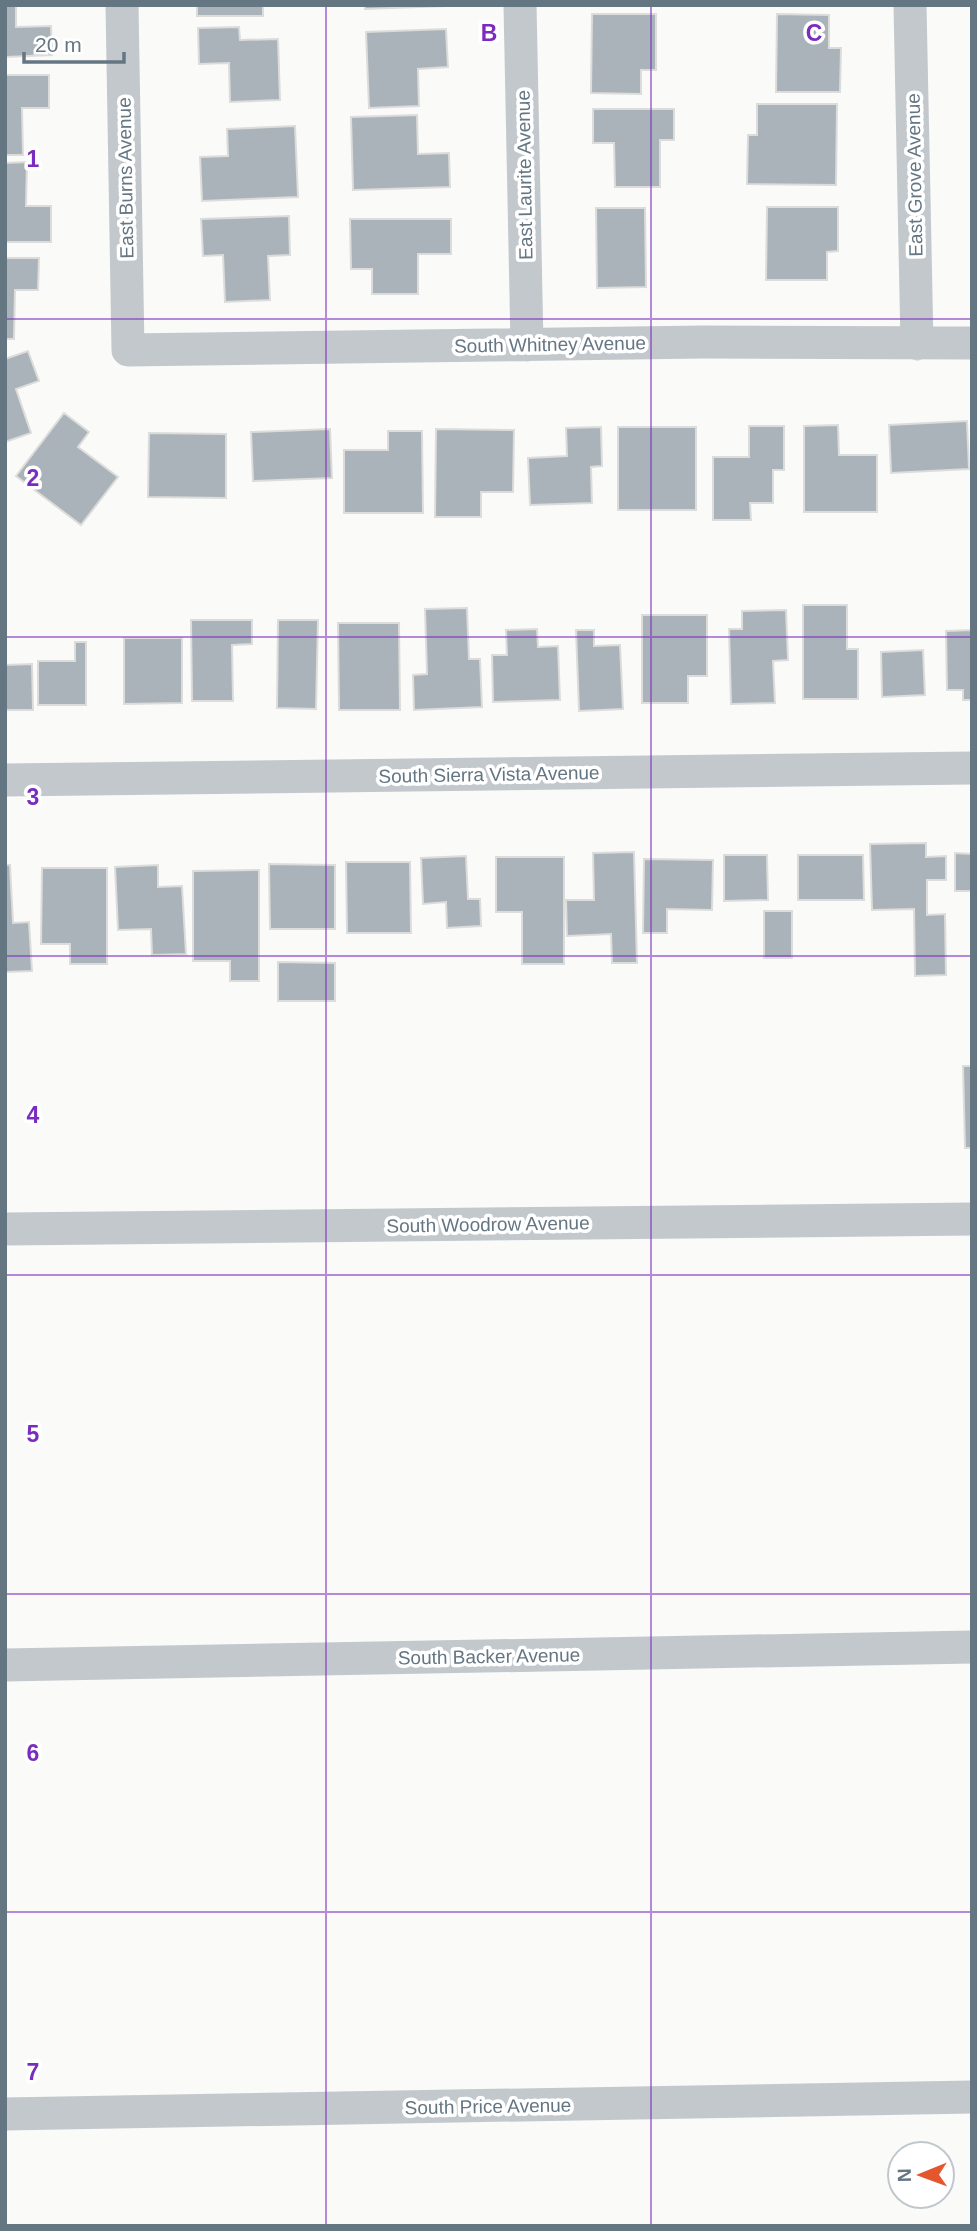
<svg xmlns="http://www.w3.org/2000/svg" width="977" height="2231" font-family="Helvetica,sans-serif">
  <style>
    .building { fill: #aab3b9; stroke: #dcdcda; stroke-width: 2 }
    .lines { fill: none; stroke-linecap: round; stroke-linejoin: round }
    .street { stroke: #c3c8cc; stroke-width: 33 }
    .grid { fill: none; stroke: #7b2cbf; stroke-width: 2; stroke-opacity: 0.55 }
    .labels { text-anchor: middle; stroke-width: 7; stroke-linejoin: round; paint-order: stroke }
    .street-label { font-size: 19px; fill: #657683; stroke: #fff }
    .grid-label { font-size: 23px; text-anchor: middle; font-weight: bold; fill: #7b2cbf; stroke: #fff; stroke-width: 7; stroke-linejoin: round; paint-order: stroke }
  </style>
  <rect width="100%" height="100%" fill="#fafaf8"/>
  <!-- building -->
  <path class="building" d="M5,5h24l-13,1v21l35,-1 1,29 -47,2z
    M197,5h66v11h-66z
    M365,5h81v1l-81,3z
    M592,14h64v56h-15v24l-50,-1z
    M777,14l52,1v33h12l-1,44h-64z
    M239,27l1,13 38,-1 2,61 -50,2 -1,-39 -30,1 -1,-36z
    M446,29l2,38 -30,2 1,37 -50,2 -3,-76z
    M5,75h44v33h-27l1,47h-18z
    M757,104h80l-1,81 -89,-1 1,-49h9z
    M593,109h81v31h-14v47h-45l-1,-44h-21z
    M417,115l1,39 31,-1 1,34 -97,3 -2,-73z
    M295,126l3,71 -96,4 -2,-44 28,-1 -1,-27z
    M27,162l-1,44h25v36h-46v-79z
    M767,207h71v44l-11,1v28h-61z
    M596,208h49l1,79 -49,1z
    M289,216l1,39 -22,1 2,44 -45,2 -2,-47 -20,1 -2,-37z
    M350,219h101v35h-33v40h-46v-25h-21z
    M5,258h34l-1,32h-23l-1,49h-9z
    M28,351l11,30 -23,8 15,44 -26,9v-83z
    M64,413l25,19 -11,15 40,30 -37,48 -65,-49z
    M967,421l2,48 -78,4 -2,-48z
    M838,425l1,30h38v57h-73v-86z
    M749,426h35v44h-11v33h-23l1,17h-38v-63h36z
    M601,427l1,39 -11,1 1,36 -62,2 -2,-47 39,-2 -1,-28z
    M618,427h78v83h-78z
    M330,429l2,49 -79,3 -2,-49z
    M436,429l78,1 -1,62h-32v25h-46z
    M388,431h34l1,82h-79v-63h44z
    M149,433l77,1v64l-78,-1z
    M803,605h44v44h11v50h-55z
    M467,608l2,51h11l2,48 -68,3 -1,-35 14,-1 -2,-65z
    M786,610l2,50 -15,1 2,42 -44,1 -2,-75h13v-18z
    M642,615h65v61h-19v27h-46z
    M191,620h61v24l-20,1 1,56h-41z
    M278,620h40l-2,89 -39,-1z
    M338,623h61l1,87h-61z
    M537,629l1,18 20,-1 2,54 -67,2 -1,-47h15l-1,-25z
    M576,630h18v16l26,-1 3,64 -44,2z
    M972,630v70h-9v-10h-16l-1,-59z
    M124,638h58v65l-58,1z
    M75,642h11v63h-48v-44h37z
    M923,650l2,45 -43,2 -1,-45z
    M32,664l1,46h-28v-45z
    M926,843v14l20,-1v24h-19v35l18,-1 1,61 -31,1 -1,-67 -42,1 -2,-66z
    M634,852l3,111h-25l-1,-29 -44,2 -1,-36h28l-1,-47z
    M955,853l17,1v37h-17z
    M724,855h43l1,45 -44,1z
    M798,855h65l1,45h-66z
    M466,856l2,43h12l1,27 -34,2 -1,-26 -23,2 -2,-46z
    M496,857h68v107h-42v-52h-26z
    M644,859l69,1 -1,50 -45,-1v24h-24z
    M346,862h64l1,71h-64z
    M269,864l66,1v64h-65z
    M5,865h5l3,58 16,-1 3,49 -27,1z
    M158,865v22l24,-1 4,68 -34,1 -1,-26 -33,1 -3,-63z
    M42,868h65v96h-37v-20h-29z
    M259,870v111h-29v-20h-37v-90z
    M764,911h28v47h-28z
    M278,962l57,1v38h-57z
    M963,1066h9v82h-7z"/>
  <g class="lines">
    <!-- street -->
    <path class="street" d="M122,5l6,345 574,-8 270,1
      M520,5l7,340
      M910,5l7,339
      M5,780l967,-12
      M5,1229l967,-10
      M5,1665l967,-18
      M5,2114l967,-17"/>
  </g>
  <!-- grid -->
  <path class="grid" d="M326,5v2221M651,5v2221M5,319h967M5,637h967M5,956h967M5,1275h967M5,1594h967M5,1912h967"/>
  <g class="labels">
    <!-- street labels -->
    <g class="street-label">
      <text transform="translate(524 175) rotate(-91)" y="7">East Laurite Avenue</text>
      <text transform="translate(914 175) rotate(-91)" y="7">East Grove Avenue</text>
      <text transform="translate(125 178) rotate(-91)" y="7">East Burns Avenue</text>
      <text transform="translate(550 344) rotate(-1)" y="7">South Whitney Avenue</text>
      <text transform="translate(489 774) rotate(-1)" y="7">South Sierra Vista Avenue</text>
      <text transform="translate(488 1224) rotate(-1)" y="7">South Woodrow Avenue</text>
      <text transform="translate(489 1656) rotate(-1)" y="7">South Backer Avenue</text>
      <text transform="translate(488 2106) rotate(-1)" y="7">South Price Avenue</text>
    </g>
  </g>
  <g class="grid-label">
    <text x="489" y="41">B</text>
    <text x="814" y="41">C</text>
    <text x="33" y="167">1</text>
    <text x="33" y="486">2</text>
    <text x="33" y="805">3</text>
    <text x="33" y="1123">4</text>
    <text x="33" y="1442">5</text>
    <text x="33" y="1761">6</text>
    <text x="33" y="2080">7</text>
  </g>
  <!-- border -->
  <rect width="977" height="2231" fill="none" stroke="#657683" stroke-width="14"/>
  <!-- north arrow -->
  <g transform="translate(921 2175) rotate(269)"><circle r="33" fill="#ffffff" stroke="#c1c8cd" stroke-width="2"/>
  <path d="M0-5L12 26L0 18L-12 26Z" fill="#e4572e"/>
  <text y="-10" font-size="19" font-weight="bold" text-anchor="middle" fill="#657683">N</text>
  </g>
  <!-- scale -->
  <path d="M24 52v10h100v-10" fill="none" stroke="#657683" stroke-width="3.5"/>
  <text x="35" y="52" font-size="21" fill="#657683" stroke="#ffffff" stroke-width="5" paint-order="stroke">20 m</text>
</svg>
